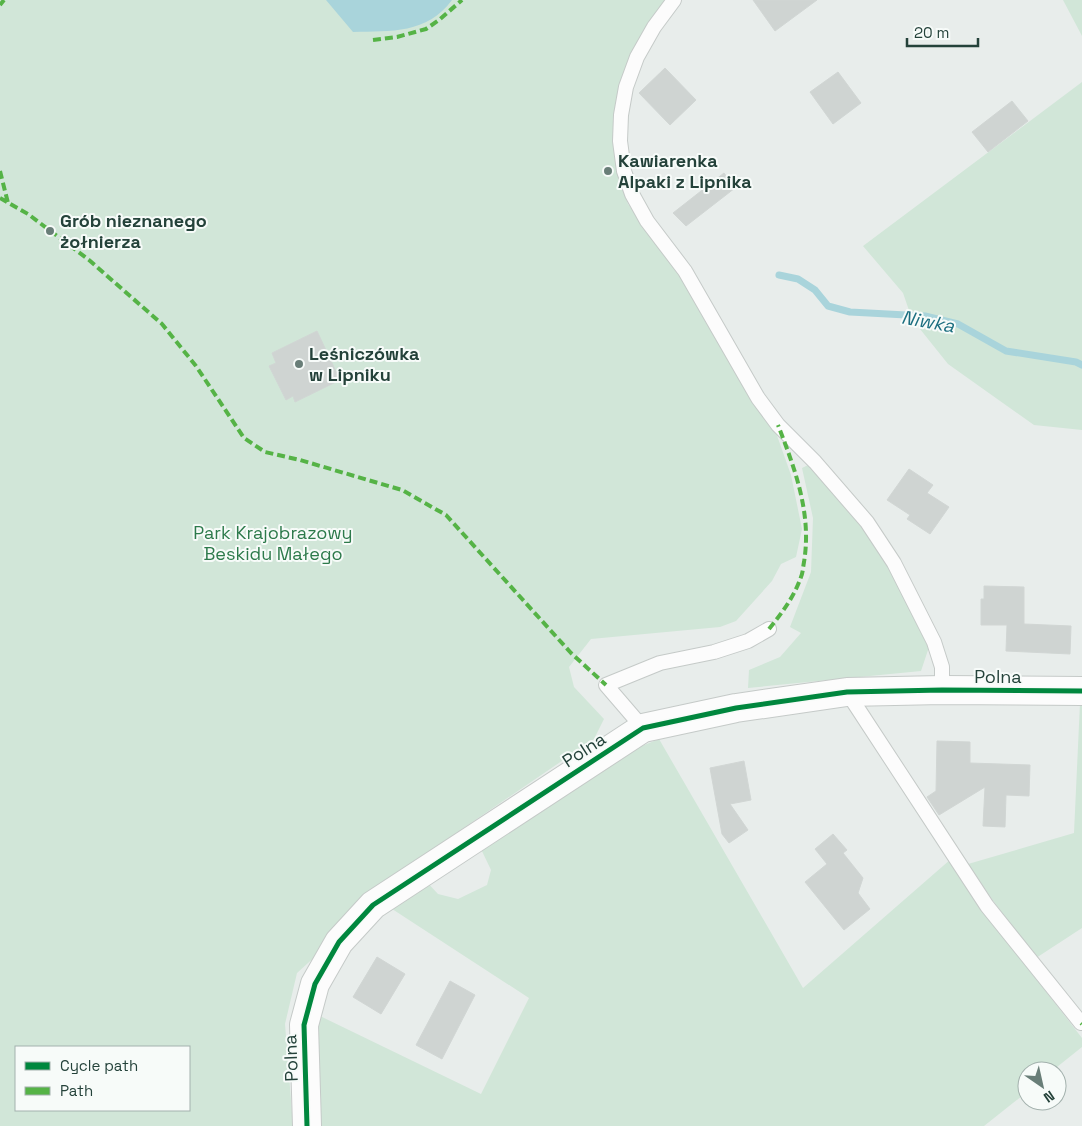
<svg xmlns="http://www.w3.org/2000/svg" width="1082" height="1126" font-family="'Space Grotesk',sans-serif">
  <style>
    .green { fill: #d1e6d8; fill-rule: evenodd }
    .water { fill: #a9d4db }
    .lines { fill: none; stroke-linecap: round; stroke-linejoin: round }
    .stream { stroke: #a9d4db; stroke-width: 7 }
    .building { fill: #cfd4d2; stroke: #d1d6d4 }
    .service-casing { stroke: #c5cac8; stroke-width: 16 }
    .tertiary-casing { stroke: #c5cac8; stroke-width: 30 }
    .service { stroke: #fcfcfc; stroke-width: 14 }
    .tertiary { stroke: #fcfcfc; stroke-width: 28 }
    .quiet { stroke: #55b346; stroke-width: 4; stroke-dasharray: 8 4; stroke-linecap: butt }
    .cycleway-casing { stroke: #f7fbf9; stroke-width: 8 }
    .cycleway { stroke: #00873e; stroke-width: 5 }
    .poi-dot { fill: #697e78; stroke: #f7fbf9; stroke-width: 2 }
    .labels { text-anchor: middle; stroke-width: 4; stroke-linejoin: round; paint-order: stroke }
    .poi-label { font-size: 18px; font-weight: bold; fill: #24423a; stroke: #f7fbf9; text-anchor: start }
    .park-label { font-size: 18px; fill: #2d7a4b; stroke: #f7fbf9 }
    .street-label { font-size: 18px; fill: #24423a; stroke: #f7fbf9 }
    .water-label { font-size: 19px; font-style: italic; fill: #1c6f80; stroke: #f7fbf9 }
  </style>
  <rect width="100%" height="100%" fill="#e8edeb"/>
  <!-- green -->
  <path class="green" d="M0,0h667l-29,40 -9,21 -14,93 5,28 8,22 50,68 28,51 48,76 20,28 17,48 11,54 -6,28 -15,7 -9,17 -36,40 -16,6 -129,12 -22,28 5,20 30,32 -10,20 -227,155 -48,59 -22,20 -12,51 8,102h-293zM16,1047h173v63h-173z
    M1063,0h19v36z
    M1082,82v348l-48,-5 -86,-61 -36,-45 -9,-26 -40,-47z
    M808,465l42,45 38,54 42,80 -9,27 -173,17 1,-18 31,-13 21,-24 -11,-6 21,-55 2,-54 -11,-50z
    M1080,703h2v225l-46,30 -42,-56 -26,-38 106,-31z
    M659,739l144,249 148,-129 30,49 101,130v9l-30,24h-25v21l-43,34h-663l-4,-92 3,-18 161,78 48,-96 -143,-93 38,-26 14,15 20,5 29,-14 4,-15 -11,-23 162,-101z"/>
  <!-- water -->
  <path class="water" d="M326,0h126c-25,34 -61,31 -99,32z"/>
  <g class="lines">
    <!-- stream -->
    <path class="stream" d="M779,275l19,4 17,11 13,16 22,6 75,4 33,8 48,27 70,11 6,3"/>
  </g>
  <!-- building -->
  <path class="building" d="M753,0h64l-42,31z
    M665,68l31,32 -26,25 -31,-32z
    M838,72l23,31 -28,21 -23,-32z
    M1012,101l16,20 -40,31 -16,-20z
    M724,173l11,15 -49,38 -13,-13z
    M317,331l23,49 -45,22 -2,-6 -7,4 -17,-34 7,-3 -4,-10z
    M909,469l24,16 -6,8 22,14 -19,27 -23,-15 3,-4 -23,-15z
    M984,586l40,1v37l47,2 -1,28 -64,-3 1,-26h-26v-26h3z
    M937,741l33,1v21l60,2 -1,31 -23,-1 -1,32 -22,-1 2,-39 -46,28 -12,-18 9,-6z
    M744,761l7,39 -21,4 18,26 -19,13 -7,-9 -12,-66z
    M833,834l14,16 -4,3 20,25 -5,15 12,16 -26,21 -39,-48 22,-18 -12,-15z
    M377,957l28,17 -24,40 -28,-17z
    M450,981l25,14 -33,64 -26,-14z"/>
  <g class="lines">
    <!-- service casing -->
    <g class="service-casing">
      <path id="service" d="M674,0l-20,27 -17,30 -11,30 -5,28 -1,26 4,30 8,23 15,27 38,50 73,127 20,27 37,37 52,60 27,41 40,79 8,25v23
        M847,692l140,214 94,117
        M643,728l-37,-43 54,-22 54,-11 34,-11 21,-12"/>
    </g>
    <!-- tertiary casing -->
    <g class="tertiary-casing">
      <path id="tertiary" d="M307,1126l-3,-101 11,-41 24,-42 34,-37 270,-177 93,-20 111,-16 95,-2 140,1"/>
    </g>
    <!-- service -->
    <use href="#service" class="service"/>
    <!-- tertiary -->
    <use href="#tertiary" class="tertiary"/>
    <!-- quiet -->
    <path class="quiet" d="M0,5l4,-5
      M373,40l24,-3 29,-8 13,-9 23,-20
      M0,171l8,32
      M0,198l28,16 61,46 73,64 34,42 48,72 21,14 35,8 102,30 44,25 125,138 35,32
      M769,629c13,-16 25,-32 32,-52 2,-5 2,-10 3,-15 8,-48 -9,-93 -26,-137
      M1081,1023l1,1"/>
    <!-- cycleway casing -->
    <g class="cycleway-casing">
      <path id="cycleway" d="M307,1126l-3,-101 11,-41 24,-42 34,-37 270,-177 93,-20 111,-16 95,-2 140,1"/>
    </g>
    <!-- cycleway -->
    <use href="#cycleway" class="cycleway"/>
  </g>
  <!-- markers -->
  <g class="poi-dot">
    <circle cx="608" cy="171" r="5"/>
    <circle cx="50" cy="231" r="5"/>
    <circle cx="299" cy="364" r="5"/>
  </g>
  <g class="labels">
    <!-- poi labels -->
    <g class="poi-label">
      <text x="618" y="167">Kawiarenka<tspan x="618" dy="21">Alpaki z Lipnika</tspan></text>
      <text x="60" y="227">Grób nieznanego<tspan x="60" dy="21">żołnierza</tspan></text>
      <text x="309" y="360">Leśniczówka<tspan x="309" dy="21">w Lipniku</tspan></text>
    </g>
    <!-- park labels -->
    <g class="park-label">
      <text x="273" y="539">Park Krajobrazowy<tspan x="273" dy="21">Beskidu Małego</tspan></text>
    </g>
    <!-- street labels -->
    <g class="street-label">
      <text x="998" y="683">Polna</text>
      <text transform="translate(584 750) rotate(-33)" y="6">Polna</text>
      <text transform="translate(291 1058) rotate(-92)" y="6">Polna</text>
    </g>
    <!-- water labels -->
    <g class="water-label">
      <text transform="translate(928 321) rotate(10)" y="7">Niwka</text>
    </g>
  </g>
  <!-- legend -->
  <rect x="15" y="1046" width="175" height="65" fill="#f7fbf9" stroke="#a3b1ad"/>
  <rect x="25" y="1062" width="25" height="8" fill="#00873e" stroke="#a3b1ad"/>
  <text x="60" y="1071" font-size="15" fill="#24423a">Cycle path</text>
  <rect x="25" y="1087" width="25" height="8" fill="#55b346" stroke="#a3b1ad"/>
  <text x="60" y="1096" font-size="15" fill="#24423a">Path</text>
  <!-- north arrow -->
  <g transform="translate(1042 1086) rotate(146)"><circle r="24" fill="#f7fbf9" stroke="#a3b1ad"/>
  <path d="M0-4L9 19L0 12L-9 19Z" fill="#697e78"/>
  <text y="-8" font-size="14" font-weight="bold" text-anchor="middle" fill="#24423a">N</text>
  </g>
  <!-- scale -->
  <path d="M907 38v8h71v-8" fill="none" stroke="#24423a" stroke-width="2.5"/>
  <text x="914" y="38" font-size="15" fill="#24423a" stroke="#f7fbf9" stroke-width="4" paint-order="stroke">20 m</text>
</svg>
